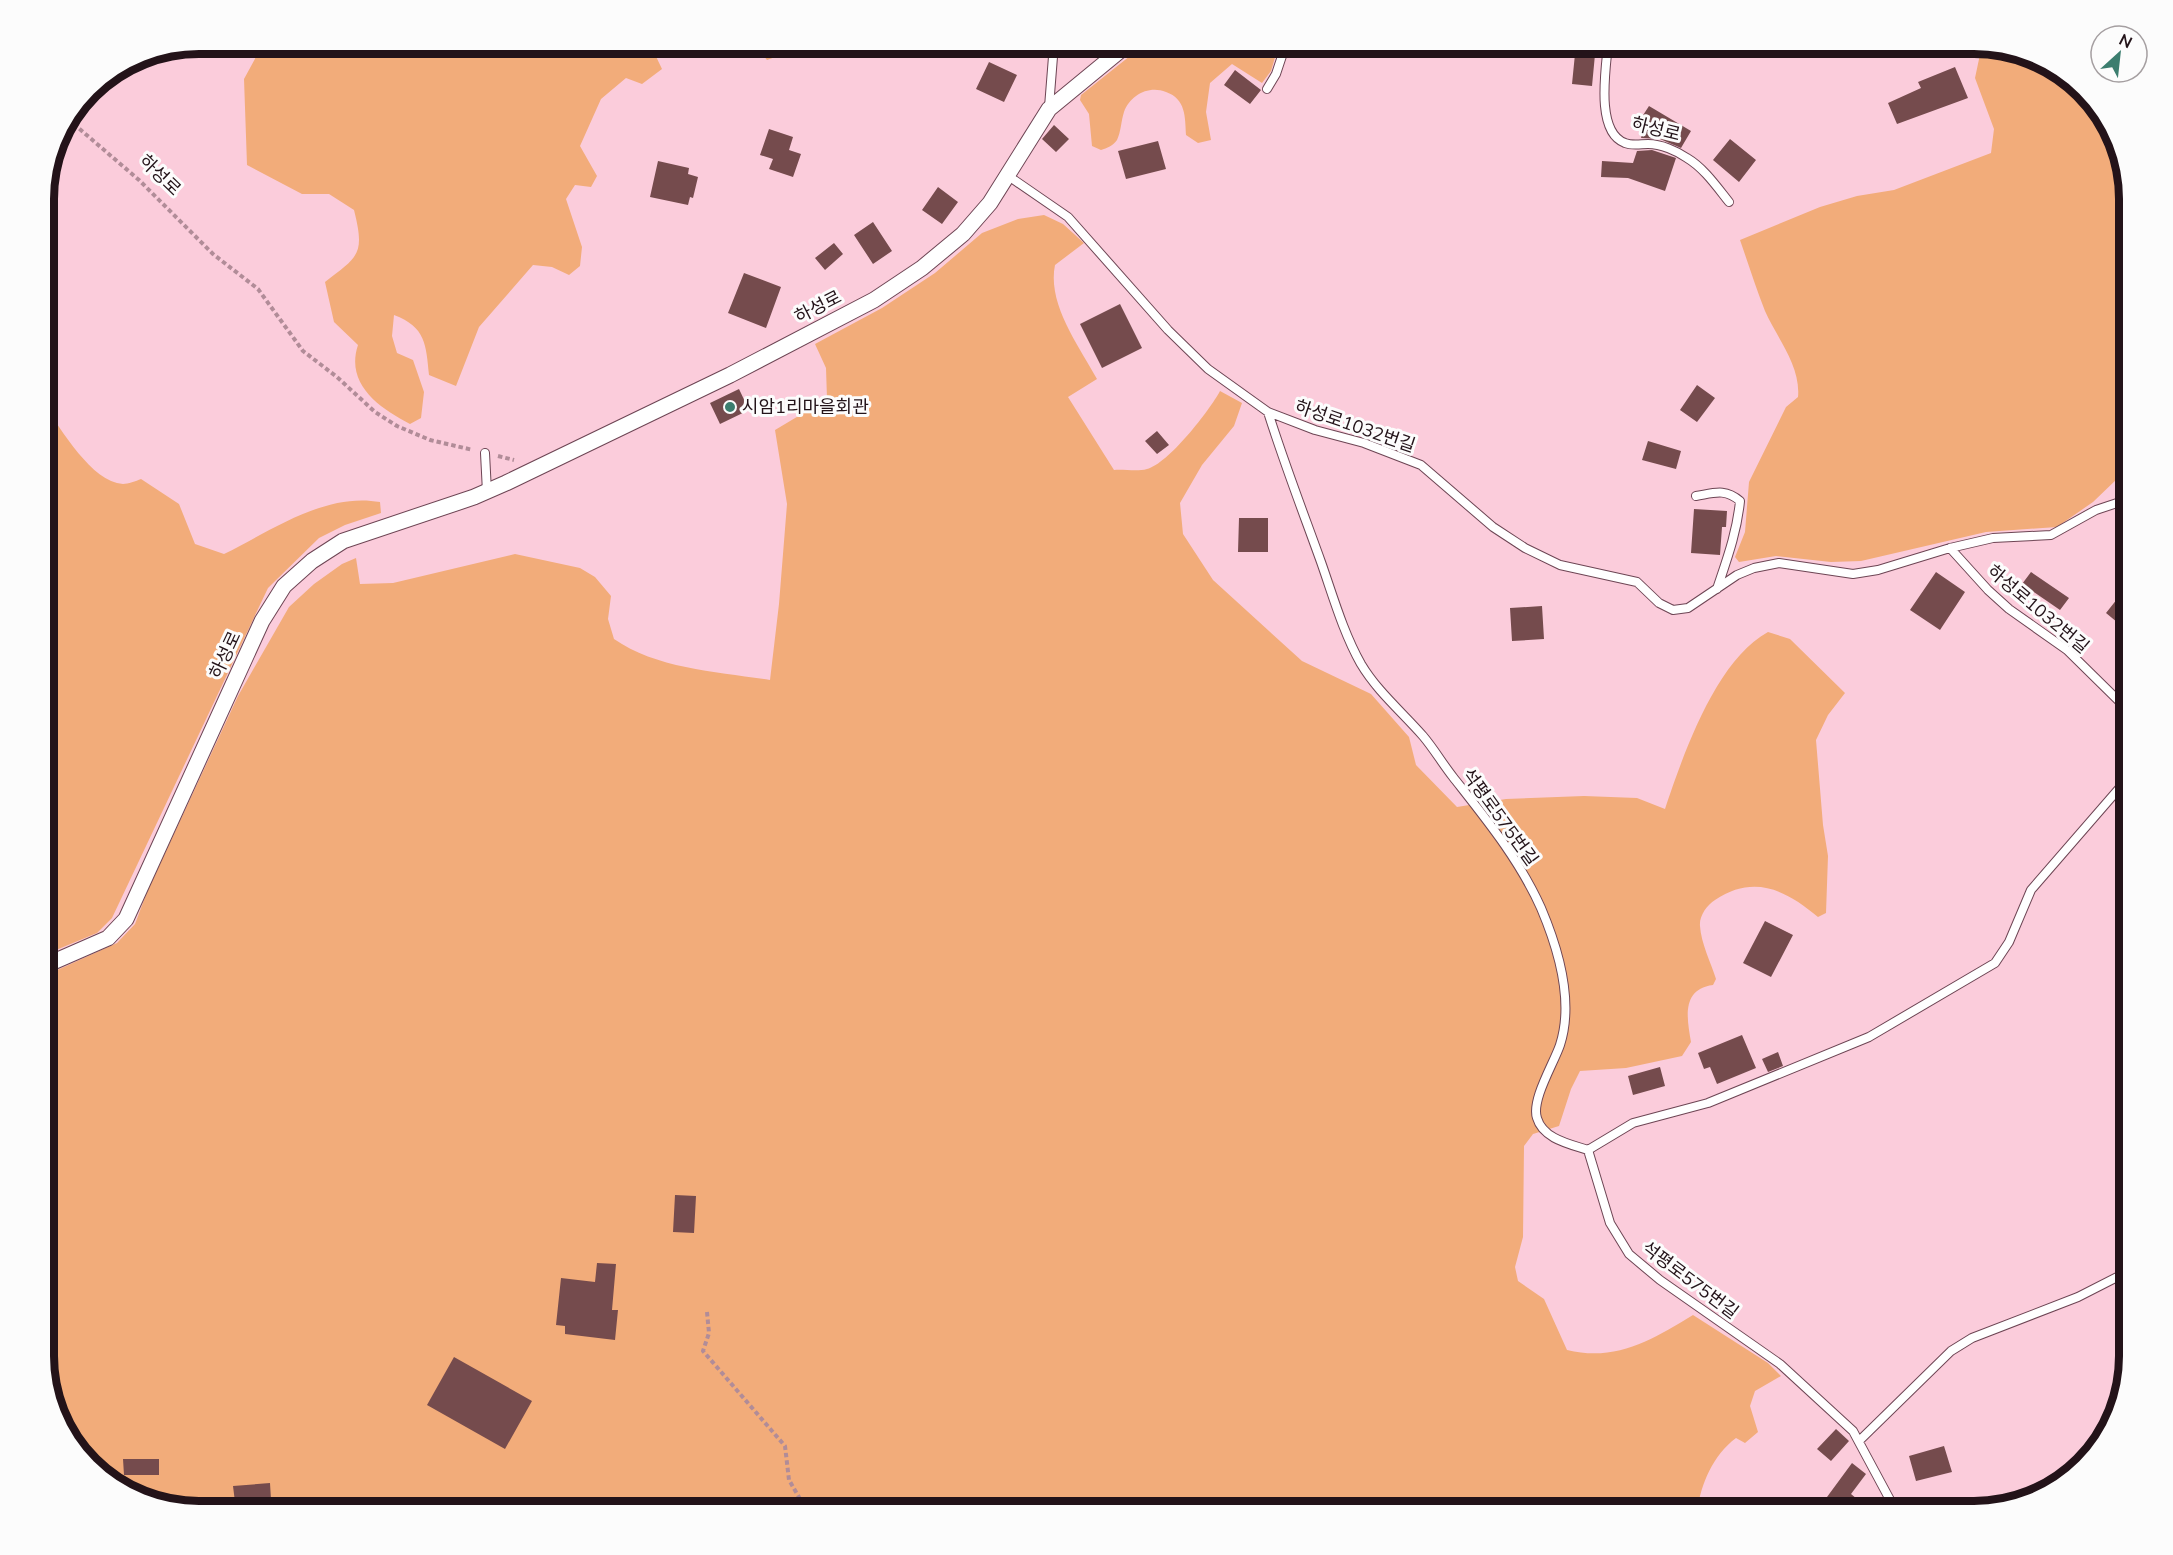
<svg xmlns="http://www.w3.org/2000/svg" width="2173" height="1555" font-family="Mulish,'Noto Sans KR',sans-serif">
  <style>
    .green { fill: #f2ac7a }
    .building { fill: #754b4d }
    .lines { fill: none; stroke-linecap: round; stroke-linejoin: round }
    .lane-casing { stroke: #6d4554; stroke-width: 10 }
    .street-casing { stroke: #6d4554; stroke-width: 17 }
    .path { stroke: #b18c98; stroke-width: 4; stroke-dasharray: 4.5 3; stroke-linecap: butt }
    .lane { stroke: #fff; stroke-width: 8 }
    .street { stroke: #fff; stroke-width: 15 }
    .poi-dot { fill: #3c7e6f; stroke: #fcfcfc; stroke-width: 2 }
    .labels { text-anchor: middle; stroke-width: 6; stroke-linejoin: round; paint-order: stroke }
    .street-label { font-size: 18px; fill: #231319; stroke: #fcfcfc }
    .poi-label { font-size: 18px; fill: #231319; stroke: #fcfcfc; text-anchor: start }
    .rim { fill: none; stroke: #231319; stroke-width: 8 }
  </style>
  <rect width="100%" height="100%" fill="#fbccdb"/>
  <!-- green -->
  <path class="green" d="M263,44c18,0 33,9 52,11 9,1 20,-1 29,-3l9,-8h300l-2,2 11,23 -20,15 -16,-6 -25,21 -21,47 17,30 -6,11 -16,-2 -9,14 16,48 -2,19 -11,9 -17,-8 -19,-2 -54,62 -23,59 -27,-11c-3,-30 -3,-48 -35,-60l-2,21 5,17 16,7 11,32 -3,26 -11,6c-31,-16 -65,-40 -52,-79l-24,-23 -9,-40c34,-26 40,-28 29,-72l-25,-16h-27l-55,-29 -3,-86z
    M754,44h57l-44,16z
    M1145,44h134l-8,27 -9,12 -30,-19 -22,19 -4,29 5,28 -13,3 -12,-8c-1,-18 0,-36 -20,-43 -17,-7 -36,3 -42,20 -3,9 -3,20 -7,28 -4,6 -10,8 -16,10l-9,-4 -3,-32 -9,-14 1,-5z
    M1982,45l42,7 45,23 44,55 16,68v278l-11,2 -25,24 -36,25 -71,5 -125,29 -30,1 -55,-6 -37,6 -4,-5 10,-25 4,-50 37,-75 12,-10c3,-31 -21,-59 -33,-86 -9,-23 -17,-48 -25,-71l80,-33 37,-11 37,-6 97,-37 3,-24 -19,-51z
    M1044,215l19,9 21,19 -29,22c-8,39 24,81 42,114l-29,18 46,73c10,-1 23,2 33,-1 21,-5 63,-59 73,-78l22,12 -8,23 -32,39 -22,38 3,31 30,46 89,81 69,33 38,43 7,28 41,42 49,-8 78,-3 53,2 28,11c18,-54 51,-149 103,-177l22,7 55,54 -17,22 -12,25 7,85 5,31 -2,57 -8,4c-32,-27 -64,-43 -103,-17 -8,5 -16,16 -15,26 1,17 11,37 16,53l-3,6c-32,4 -26,34 -22,57l-9,14 -56,12 -46,3 -9,18 -12,37 -26,8 -9,12 -1,91 -8,30 3,14 26,18 23,51c49,12 85,-10 126,-35l75,48 13,13 -26,15 -5,15 8,26 -13,11 -9,-5c-23,17 -35,46 -39,73h-1499l-50,-8 -44,-23 -44,-55 -16,-59v-390l73,-33 18,-19 12,-32 91,-196 51,-89 25,-23 28,-20 14,-6 4,26 33,-1 122,-29 65,14 15,9 16,19 -3,23 6,20c43,30 105,33 156,41l9,-76 8,-100 -12,-74 52,-31 -1,-31 -11,-24 67,-36 53,-35 47,-40 36,-14z
    M44,406c18,23 47,76 79,78 5,0 13,-3 18,-5l38,25 16,40 29,10c47,-23 101,-62 156,-52l1,11 -36,12 -26,13 -51,50 -156,330 -15,15 -53,22z"/>
  <!-- building -->
  <path class="building" d="M1576,44h20l-4,42 -20,-2z
    M989,62l28,13 -13,27 -28,-13z
    M1955,67l13,31 -71,26 -9,-21 33,-15 -3,-6z
    M1235,70l26,20 -11,14 -26,-19z
    M1649,106l42,25 -10,17 -21,-9 -19,-1 2,-7 -7,-5z
    M1054,125l15,14 -13,13 -14,-13z
    M769,129l24,8 -4,13 12,4 -8,23 -24,-8 4,-10 -13,-4z
    M1730,139l26,21 -17,22 -26,-22z
    M1158,141l8,28 -40,10 -8,-28z
    M1652,150l24,8 -11,33 -37,-13 -27,-1 1,-16 31,2 4,-12z
    M658,161l31,7 -1,6 10,3 -5,21 -3,-1 -2,8 -38,-8z
    M938,187l20,15 -16,22 -20,-14z
    M873,222l19,29 -19,13 -19,-29z
    M834,243l9,11 -18,16 -10,-12z
    M744,273l37,14 -15,41 -38,-15z
    M1120,304l22,44 -40,20 -22,-44z
    M1697,385l18,13 -18,24 -17,-12z
    M739,389l10,21 -29,14 -10,-21z
    M1157,431l12,14 -12,9 -12,-13z
    M1648,441l33,10 -5,18 -34,-9z
    M1694,509l33,2 -1,16h-4l-2,28 -29,-2z
    M1239,518h29v34h-30z
    M1936,572l29,20 -25,38 -30,-20z
    M2031,572l38,26 -9,12 -38,-26z
    M2129,584v48l-23,-19z
    M1542,606l2,33 -32,2 -2,-33z
    M1765,921l28,14 -22,42 -28,-14z
    M1742,1035l14,33 -39,16 -7,-17 -6,2 -6,-16z
    M1778,1052l5,14 -15,6 -6,-13z
    M1660,1067l5,19 -32,9 -5,-19z
    M675,1195l21,1 -2,37 -21,-1z
    M597,1263l19,1 -4,46h6l-3,30 -50,-6v-8l-9,-1 5,-47 34,4z
    M454,1357l78,44 -27,48 -78,-44z
    M1836,1429l13,12 -18,20 -14,-12z
    M1944,1446l8,26 -36,9 -7,-25z
    M123,1459h36v16h-35z
    M1852,1463l14,11 -15,20 6,5 -11,13 -19,-15z
    M270,1483l1,17 -36,2 -2,-16z"/>
  <g class="lines">
    <!-- lane casing -->
    <g class="lane-casing">
      <path id="lane" d="M1608,44c-2,24 -13,88 17,99 7,3 16,1 23,1 13,0 29,7 39,14 17,10 30,29 42,44
        M1267,89l9,-15 10,-30
        M1049,107l5,-63
        M1007,175l61,42 100,113 40,39 60,43 47,18 49,13 57,22 72,62 32,21 35,17 77,17 22,21 14,7 15,-2 49,-33 17,-7 25,-5 74,11 25,-4 72,-22 43,-10 58,-3 45,-25 33,-11
        M1268,412c16,51 35,100 53,150 12,34 22,70 40,102 16,27 41,48 62,72 11,13 19,27 30,41 33,42 66,82 88,131 17,40 33,94 19,137 -6,18 -29,55 -23,73 6,21 33,26 51,32l22,73 19,31 31,26 120,84 73,67 43,80
        M485,453l2,39
        M1696,496c18,-3 29,-8 44,5 -3,31 -13,58 -23,88
        M1950,548l38,42 21,19 58,41 62,61
        M1588,1150l45,-27 75,-20 161,-66 126,-74 14,-21 22,-52 98,-113
        M1859,1441l92,-90 21,-13 106,-41 51,-26"/>
    </g>
    <!-- street casing -->
    <g class="street-casing">
      <path id="street" d="M44,966l64,-28 18,-19 136,-298 22,-35 28,-25 31,-20 131,-44 32,-14 224,-108 144,-75 48,-32 41,-34 27,-31 59,-94 79,-65"/>
    </g>
    <!-- path -->
    <path class="path" d="M68,119l71,61 74,74 45,35 45,62 34,26 38,35 22,14 33,14 43,10
      M498,456l16,4
      M707,1312l2,21 -6,18 82,95 4,34 18,31"/>
    <!-- lane -->
    <use href="#lane" class="lane"/>
    <!-- street -->
    <use href="#street" class="street"/>
  </g>
  <!-- markers -->
  <circle class="poi-dot" cx="730" cy="407" r="6"/>
  <g class="labels">
    <!-- street labels -->
    <g class="street-label">
      <text transform="translate(1656 129) rotate(14)" y="6">하성로</text>
      <text transform="translate(160 175) rotate(44)" y="6">하성로</text>
      <text transform="translate(818 307) rotate(-27)" y="6">하성로</text>
      <text transform="translate(1355 426) rotate(19)" y="6">하성로1032번길</text>
      <text transform="translate(2038 609) rotate(40)" y="6">하성로1032번길</text>
      <text transform="translate(225 655) rotate(-65)" y="6">하성로</text>
      <text transform="translate(1500 817) rotate(54)" y="6">석평로575번길</text>
      <text transform="translate(1690 1280) rotate(37)" y="6">석평로575번길</text>
    </g>
    <!-- poi labels -->
    <g class="poi-label">
      <text x="742" y="413">시암1리마을회관</text>
    </g>
  </g>
  <!-- crop -->
  <path d="M0 0H2173V1555H0ZM199 54H1974A145 145 0 0 1 2119 199V1356A145 145 0 0 1 1974 1501H199A145 145 0 0 1 54 1356V199A145 145 0 0 1 199 54Z" fill="#fcfcfc" fill-rule="evenodd"/>
  <path class="rim" d="M199 54H1974A145 145 0 0 1 2119 199V1356A145 145 0 0 1 1974 1501H199A145 145 0 0 1 54 1356V199A145 145 0 0 1 199 54Z"/>
  <!-- north arrow -->
  <g transform="translate(2119 54) rotate(27)"><circle r="28" fill="#fcfcfc" stroke="#a59fa1" stroke-width="1.5"/>
  <path d="M0-4.5L10 22L0 15L-10 22Z" fill="#3c7e6f"/>
  <text y="-9" font-size="16" font-weight="bold" text-anchor="middle" fill="#231319">N</text>
  </g>
</svg>
